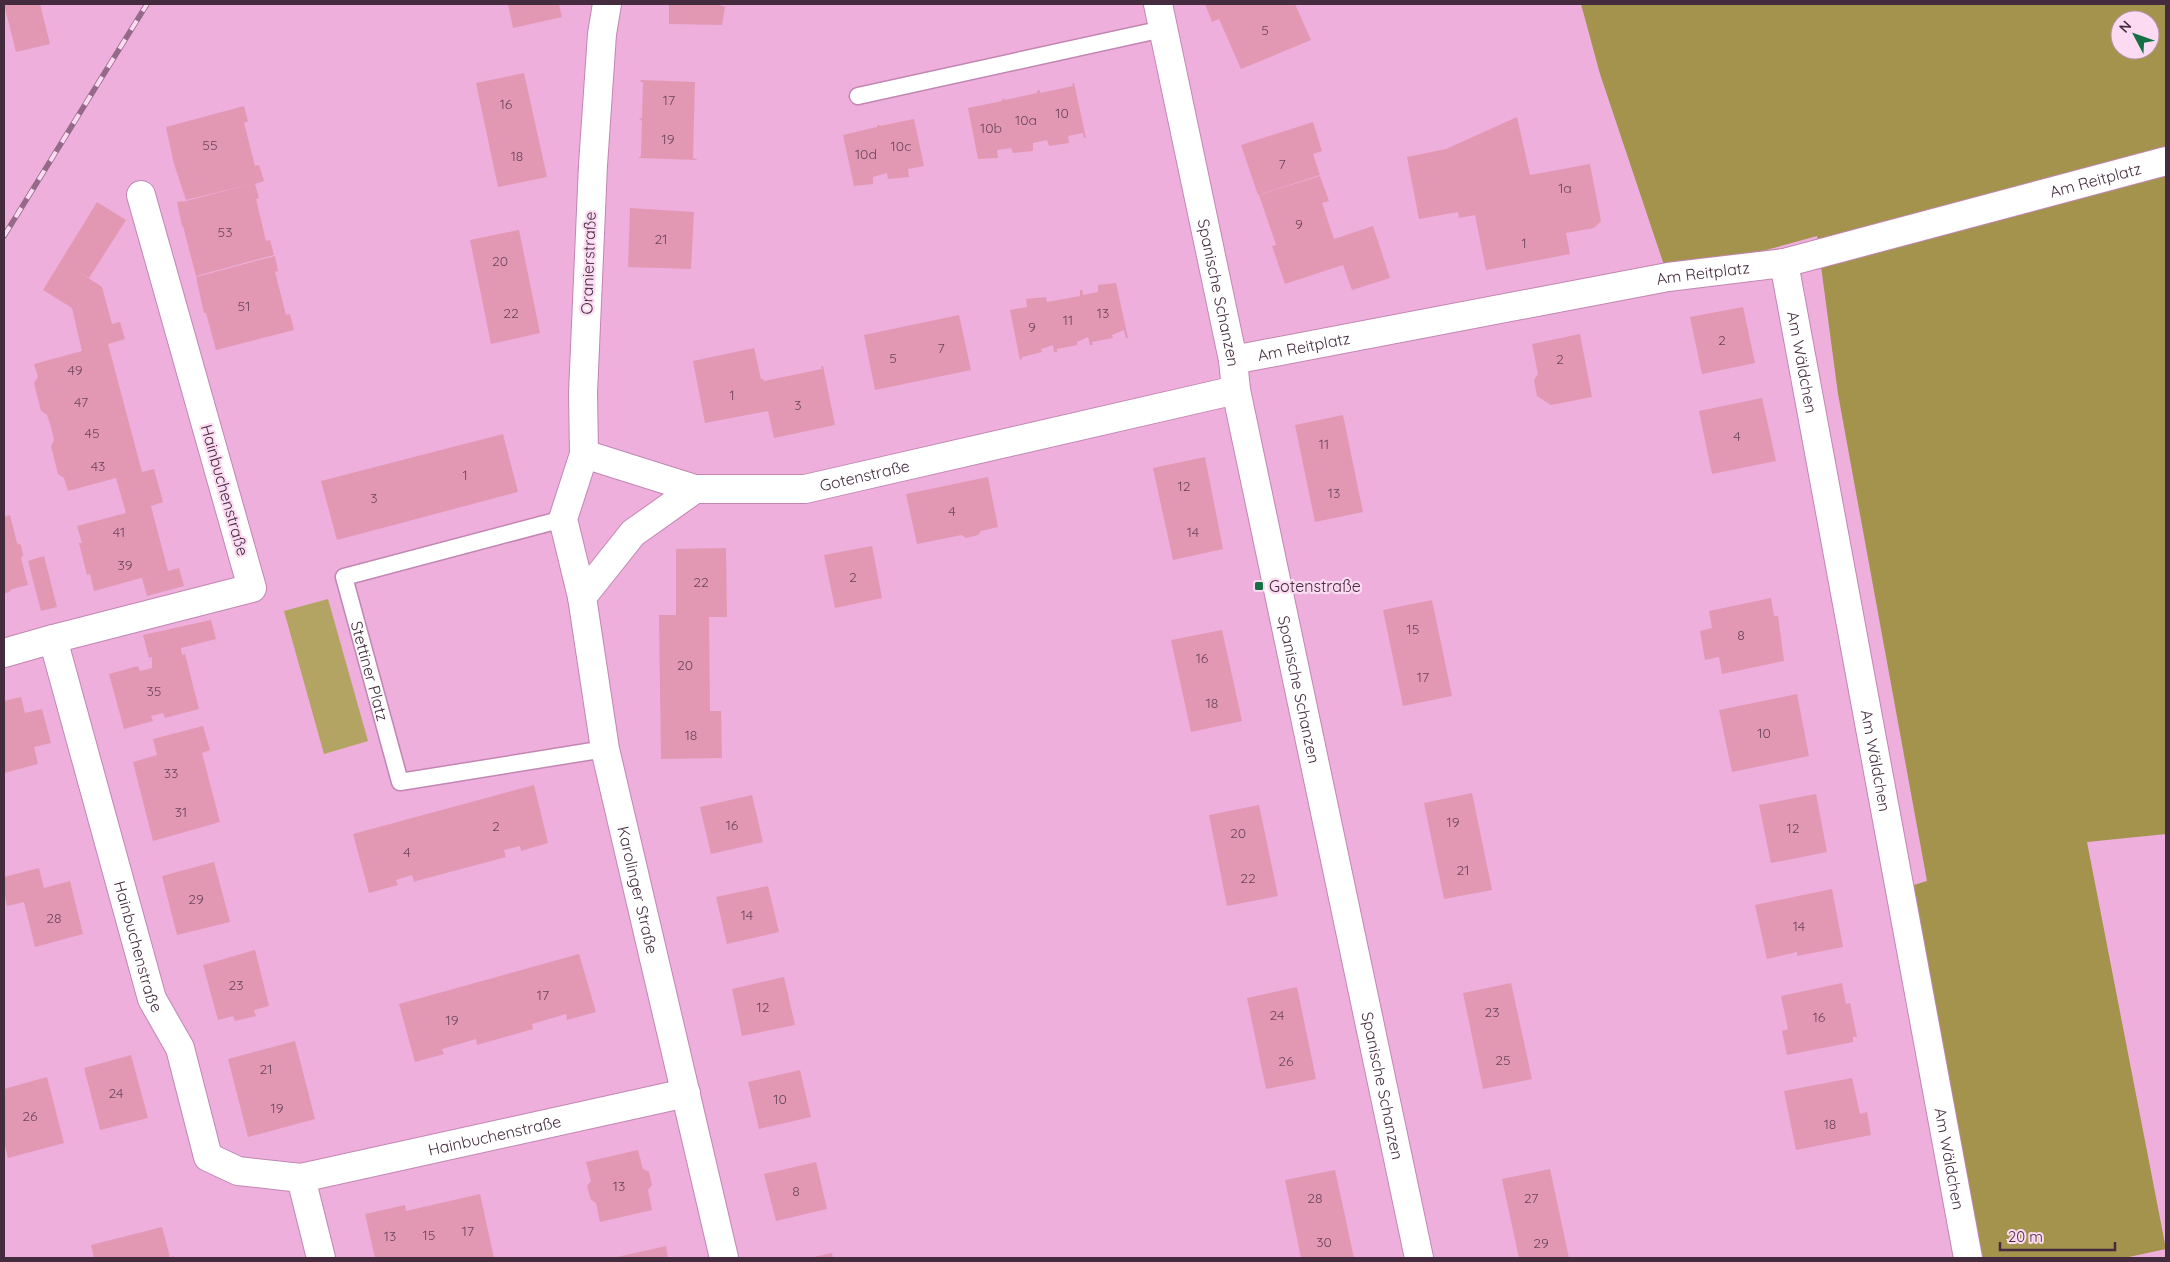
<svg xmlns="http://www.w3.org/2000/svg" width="2170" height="1262" font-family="Quicksand,sans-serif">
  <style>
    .green { fill: #b3a463 }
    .forest { fill: #a3934c; fill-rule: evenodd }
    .building { fill: #e298b3 }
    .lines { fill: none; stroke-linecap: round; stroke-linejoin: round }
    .service-casing { stroke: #c286b2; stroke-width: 19 }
    .minor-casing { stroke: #c286b2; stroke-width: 30 }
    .service { stroke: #fff; stroke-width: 16 }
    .minor { stroke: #fff; stroke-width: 28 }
    .rail-casing { stroke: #956a89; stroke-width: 5.5 }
    .rail { stroke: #fcdbf2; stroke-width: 4; stroke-dasharray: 11; stroke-linecap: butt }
    .poi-dot { fill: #157145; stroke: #fcdbf2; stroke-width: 2 }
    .labels { text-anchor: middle; stroke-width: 4.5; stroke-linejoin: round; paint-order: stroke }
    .number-label { font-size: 14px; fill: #6c465b }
    .street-label { font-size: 16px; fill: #442b3e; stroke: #fcdbf2 }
    .poi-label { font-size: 16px; fill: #442b3e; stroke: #fcdbf2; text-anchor: start }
  </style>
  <rect width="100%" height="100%" fill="#eeafdc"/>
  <!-- green -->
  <path class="green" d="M328,599l40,142 -44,13 -40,-143z"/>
  <!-- forest -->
  <path class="forest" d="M1581,4h585v830l-79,8 79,407 -42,9h-142l-78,-370 23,-7 -89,-487 -21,-158 -149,41 -68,-203zM2120,20h30v30h-30z"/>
  <!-- building -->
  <path class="building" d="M4,4h36l10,40 -34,8z
    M508,4h51l3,13 -49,11z
    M669,4h48l8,3 -3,18 -53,-1z
    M1205,4h90l16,36 -70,29 -22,-50 -7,3z
    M524,73l23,104 -49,10 -22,-104z
    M641,80l54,2 -2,76 5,2 -60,-2 3,-2 1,-35 -3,-2 3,-1 1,-36h-3z
    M1072,83h2l12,55h-2l-1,-5 -15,3 1,7 -20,3 -2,-6 -14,3v8l-20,2 -2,-5 -14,2 1,8 -20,1 -10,-51 34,-7 1,-3 2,2 32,-7v-2l3,-1v3l33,-7z
    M244,106l4,15 -4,2 11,43 4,-1 5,16 -9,3 4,14 -3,1 10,42 4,-1 4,15 -78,21 -13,-50h-1l-5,-24 9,-1 69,-18 -69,17 -12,-36 -8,-37z
    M1517,117l13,58 60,-11 11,57 -7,7 -28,5 4,21 -84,16 -11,-55 -16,3 -1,-6 -39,7 -12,-62 39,-8z
    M914,119l10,47 -16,3 1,8 -21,2 -1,-6 -14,4v7l-19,2 -11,-51 34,-8 1,-3 2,2z
    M1313,122l9,29 -9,3 7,21 -62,20 -17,-50z
    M1320,176l9,25 -7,2 12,36 39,-13 17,52 -38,12 -9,-25 -58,19 -13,-38 4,-1 -17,-50z
    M97,202l29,18 -37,58 -16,-10 29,19 10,37 8,-2 5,17 -17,5 17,64 -6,1 6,-1 17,64 12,-3 9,33 -12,4 17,65 11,-3 5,18 -37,10 -5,-18 21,-6 -69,19 -4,-17 -3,1 -8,-32h3l-5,-17 49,-13 -10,-35 -48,13 -4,-13 -6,-4 -7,-28 3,-6 -3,-13 -4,-12 -6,-4 -7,-28 4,-6 -4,-13 48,-13 -10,-43 -29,-18z
    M630,208l64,4 -3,57 -63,-2z
    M519,230l21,103 -49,11 -21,-104z
    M275,256l3,15 -3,1 11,43 4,-1 4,16 -78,20 -10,-37h-2l-8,-36z
    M1116,283l12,55h-2l-2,-8 -12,5 1,3 -21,4 1,3h-3l-2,-8 -11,5v3l-20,4v3h-3l-1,-7 -12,4 1,3 -20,5v2l-2,1 -10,-50 17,-3 -1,-8 20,-2 1,5 33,-6v-6h2l1,5 15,-3v-7z
    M1743,307l12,56 -53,11 -12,-57z
    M959,315l12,55 -96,20 -11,-55z
    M1580,334l12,63 -41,8 -14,-9 -3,-16 4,-6 -6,-30z
    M754,348l7,31h2l1,2 58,-12 -1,-3h2l12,59 -61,13 -6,-27 -63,12 -12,-62z
    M1762,398l14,63 -64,13 -13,-63z
    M1343,415l20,97 -48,10 -20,-97z
    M503,434l15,58 -181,48 -16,-59z
    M1205,457l18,92 -50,11 -20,-92z
    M988,477l10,50 -17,4 -3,4 -12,3 -4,-3 -45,9 -11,-50z
    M10,515l7,28 4,2 2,10 -2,3 7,27 -16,4 -3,3 -5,2v-77z
    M872,546l10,52 -47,10 -11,-53z
    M726,548l1,69h-18l1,94h11l1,47 -61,1 -2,-144h17v-66z
    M44,556l13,51 -16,4 -13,-50z
    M1771,598l3,18h4l6,45 -62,13 -3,-17 -14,3 -5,-29 12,-3 -3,-17z
    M1432,600l20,96 -49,10 -20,-96z
    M211,620l5,19 -35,9 1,7 3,-1 14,55 -34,9 -2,-5 -12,3 2,5 -29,8 -15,-55 29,-8 2,5 12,-3v-11l-3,1 -6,-23z
    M1222,630l20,91 -51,11 -20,-92z
    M1797,694l12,62 -77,16 -13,-62z
    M21,697l4,16 17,-4 9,34 -17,4 4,17 -34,9v-72z
    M203,726l7,24 -8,3 18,69 -67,19 -20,-79 24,-7 -4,-16z
    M534,785l14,58 -27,8 -1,-5 -16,4 2,7 -90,24 -2,1 -2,-7 -16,5 2,5 -29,8 -16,-59z
    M1472,793l20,97 -48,9 -20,-96z
    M1816,794l11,58 -56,11 -12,-58z
    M752,795l11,47 -52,12 -11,-47z
    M1259,805l19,91 -51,10 -18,-91z
    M214,862l16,60 -53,13 -15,-59z
    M39,868l5,20 26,-7 13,53 -48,13 -11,-45 -17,4 -3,-14v-15z
    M768,886l11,46 -52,12 -11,-47z
    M1832,889l11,58 -46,9v-4l-30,7 -12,-54z
    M255,950l14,56 -15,4 2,6 -21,5 -2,-5 -15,4 -15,-55z
    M579,954l17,58 -29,8 -1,-6 -34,10 1,5 -56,16 -1,-6 -34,10 2,5 -29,8 -16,-58z
    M784,977l11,48 -53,11 -10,-47z
    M1511,983l21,96 -49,10 -20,-96z
    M1842,983l4,21 4,-1 7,34h-4v5l-66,13 -5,-24 6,-2 -7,-33z
    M1297,987l19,92 -50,10 -19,-91z
    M295,1041l20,78 -67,18 -20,-78z
    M131,1055l17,63 -48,12 -16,-62z
    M800,1070l11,47 -52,12 -11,-47z
    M47,1077l17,66 -56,15 -4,-16v-53z
    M1852,1078l8,36 7,-2 4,23 -75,15 -12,-59z
    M638,1150l5,19 6,3 3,13 -4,5 4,20 -52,12 -4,-19 -5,-3 -4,-14 4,-5 -5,-19z
    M816,1162l11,47 -51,12 -12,-47z
    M1550,1169l19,89h-50l-17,-79z
    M1335,1170l19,88h-53l-16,-78z
    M480,1194l14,64h-119l-10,-44 40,-9 1,6z
    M162,1227l8,30 4,-1v2h-80l-3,-13z
    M666,1246l2,12h-51v-1z
    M832,1253l1,5h-19v-1z"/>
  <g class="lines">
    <!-- service casing -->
    <g class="service-casing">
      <g id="service">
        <path d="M858,96l305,-67"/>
        <path id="s1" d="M563,519l-219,58 56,205 205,-33"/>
      </g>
    </g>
    <!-- minor casing -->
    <g class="minor-casing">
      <g id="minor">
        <path id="s2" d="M607,4l-5,30 -9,131 -10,228 1,61 -21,65 19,78 23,152 119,509"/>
        <path id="s3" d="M1158,4l75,356 3,30 183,868"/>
        <path id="s4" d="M1784,263l184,995"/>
        <path id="s5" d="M1233,360l435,-83 116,-14 382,-102"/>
        <path d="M584,454l111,35"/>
        <path id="s6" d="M582,597l51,-64 62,-44h110l431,-99"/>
        <path d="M53,639l199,-51 -111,-393"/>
        <path id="s7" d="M4,653l49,-14 99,360 28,49 28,109 30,14 63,7 385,-85"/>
        <path d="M301,1178l20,80"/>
      </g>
    </g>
    <!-- service -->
    <use href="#service" class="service"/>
    <!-- minor -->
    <use href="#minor" class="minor"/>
    <!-- rail casing -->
    <g class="rail-casing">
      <path id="rail" d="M4,236l143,-232"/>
    </g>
    <!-- rail -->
    <use href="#rail" class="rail"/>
  </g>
  <!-- markers -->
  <rect class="poi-dot" x="1254" y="581" width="10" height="10" rx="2.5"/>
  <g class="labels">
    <!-- number labels -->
    <g class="number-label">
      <text x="1265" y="35">5</text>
      <text x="669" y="105">17</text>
      <text x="506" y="109">16</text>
      <text x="1062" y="118">10</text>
      <text x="1026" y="125">10a</text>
      <text x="991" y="133">10b</text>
      <text x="668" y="144">19</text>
      <text x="210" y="150">55</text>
      <text x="901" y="151">10c</text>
      <text x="866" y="159">10d</text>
      <text x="517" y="161">18</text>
      <text x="1282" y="169">7</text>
      <text x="1565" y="193">1a</text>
      <text x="1299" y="229">9</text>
      <text x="225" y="237">53</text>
      <text x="661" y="244">21</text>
      <text x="1524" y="248">1</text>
      <text x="500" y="266">20</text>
      <text x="244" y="311">51</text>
      <text x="511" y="318">22</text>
      <text x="1103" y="318">13</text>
      <text x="1068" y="325">11</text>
      <text x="1032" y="332">9</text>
      <text x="1722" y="345">2</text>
      <text x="941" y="353">7</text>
      <text x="893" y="363">5</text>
      <text x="1560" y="364">2</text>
      <text x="75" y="375">49</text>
      <text x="732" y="400">1</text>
      <text x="81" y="407">47</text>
      <text x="798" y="410">3</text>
      <text x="92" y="438">45</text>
      <text x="1737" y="441">4</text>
      <text x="1324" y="449">11</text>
      <text x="98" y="471">43</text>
      <text x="465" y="480">1</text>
      <text x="1184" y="491">12</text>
      <text x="1334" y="498">13</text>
      <text x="374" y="503">3</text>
      <text x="952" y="516">4</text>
      <text x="119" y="537">41</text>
      <text x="1193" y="537">14</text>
      <text x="125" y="570">39</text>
      <text x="853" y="582">2</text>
      <text x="701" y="587">22</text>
      <text x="1413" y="634">15</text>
      <text x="1741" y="640">8</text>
      <text x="1202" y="663">16</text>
      <text x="685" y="670">20</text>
      <text x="1423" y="682">17</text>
      <text x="154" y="696">35</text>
      <text x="1212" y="708">18</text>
      <text x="1764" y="738">10</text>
      <text x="691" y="740">18</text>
      <text x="171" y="778">33</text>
      <text x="181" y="817">31</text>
      <text x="1453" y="827">19</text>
      <text x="732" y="830">16</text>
      <text x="496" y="831">2</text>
      <text x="1793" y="833">12</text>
      <text x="1238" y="838">20</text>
      <text x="407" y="857">4</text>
      <text x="1463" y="875">21</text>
      <text x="1248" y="883">22</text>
      <text x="196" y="904">29</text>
      <text x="747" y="920">14</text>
      <text x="54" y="923">28</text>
      <text x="1799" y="931">14</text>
      <text x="236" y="990">23</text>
      <text x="543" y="1000">17</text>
      <text x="763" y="1012">12</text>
      <text x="1492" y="1017">23</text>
      <text x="1277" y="1020">24</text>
      <text x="1819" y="1022">16</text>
      <text x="452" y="1025">19</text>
      <text x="1503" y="1065">25</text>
      <text x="1286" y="1066">26</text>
      <text x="266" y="1074">21</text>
      <text x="116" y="1098">24</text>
      <text x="780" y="1104">10</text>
      <text x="277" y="1113">19</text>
      <text x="30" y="1121">26</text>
      <text x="1830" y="1129">18</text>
      <text x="619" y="1191">13</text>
      <text x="796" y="1196">8</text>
      <text x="1315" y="1203">28</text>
      <text x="1531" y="1203">27</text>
      <text x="468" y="1236">17</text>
      <text x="429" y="1240">15</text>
      <text x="390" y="1241">13</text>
      <text x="1324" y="1247">30</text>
      <text x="1541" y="1248">29</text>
    </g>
    <!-- street labels -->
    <g class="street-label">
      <text dy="6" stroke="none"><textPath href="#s5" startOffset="882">Am Reitplatz</textPath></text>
      <text transform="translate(588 263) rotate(-88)" y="6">Oranierstraße</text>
      <text dy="6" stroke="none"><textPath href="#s5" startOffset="478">Am Reitplatz</textPath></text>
      <text dy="6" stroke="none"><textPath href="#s3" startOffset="295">Spanische Schanzen</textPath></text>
      <text dy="6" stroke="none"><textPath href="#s5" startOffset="72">Am Reitplatz</textPath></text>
      <text dy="6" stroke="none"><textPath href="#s4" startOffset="101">Am Wäldchen</textPath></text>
      <text dy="6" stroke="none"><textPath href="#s6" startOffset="329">Gotenstraße</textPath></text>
      <text transform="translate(225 490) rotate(74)" y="6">Hainbuchenstraße</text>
      <text dy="6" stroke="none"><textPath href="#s1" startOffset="324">Stettiner Platz</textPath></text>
      <text dy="6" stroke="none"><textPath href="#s3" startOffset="700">Spanische Schanzen</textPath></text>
      <text dy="6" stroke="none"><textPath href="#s4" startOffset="506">Am Wäldchen</textPath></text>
      <text dy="6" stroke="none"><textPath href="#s2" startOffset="898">Karolinger Straße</textPath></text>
      <text dy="6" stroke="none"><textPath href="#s7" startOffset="370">Hainbuchenstraße</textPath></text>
      <text dy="6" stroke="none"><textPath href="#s3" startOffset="1105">Spanische Schanzen</textPath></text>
      <text dy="6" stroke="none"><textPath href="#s7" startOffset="888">Hainbuchenstraße</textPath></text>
      <text dy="6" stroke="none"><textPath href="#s4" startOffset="911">Am Wäldchen</textPath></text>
    </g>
    <!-- poi labels -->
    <g class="poi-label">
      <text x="1269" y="592">Gotenstraße</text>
    </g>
  </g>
  <!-- border -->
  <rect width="2170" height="1262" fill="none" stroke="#442b3e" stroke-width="10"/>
  <!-- north arrow -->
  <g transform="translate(2135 35) rotate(311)"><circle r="24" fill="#fcdbf2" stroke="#b295aa"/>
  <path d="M0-4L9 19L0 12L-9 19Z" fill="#157145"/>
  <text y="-8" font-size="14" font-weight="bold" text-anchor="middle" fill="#442b3e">N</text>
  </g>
  <!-- scale -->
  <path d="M2000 1242v8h115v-8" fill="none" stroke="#442b3e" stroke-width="2.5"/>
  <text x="2008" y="1242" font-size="15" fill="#442b3e" stroke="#fcdbf2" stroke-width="4" paint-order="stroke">20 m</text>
</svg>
